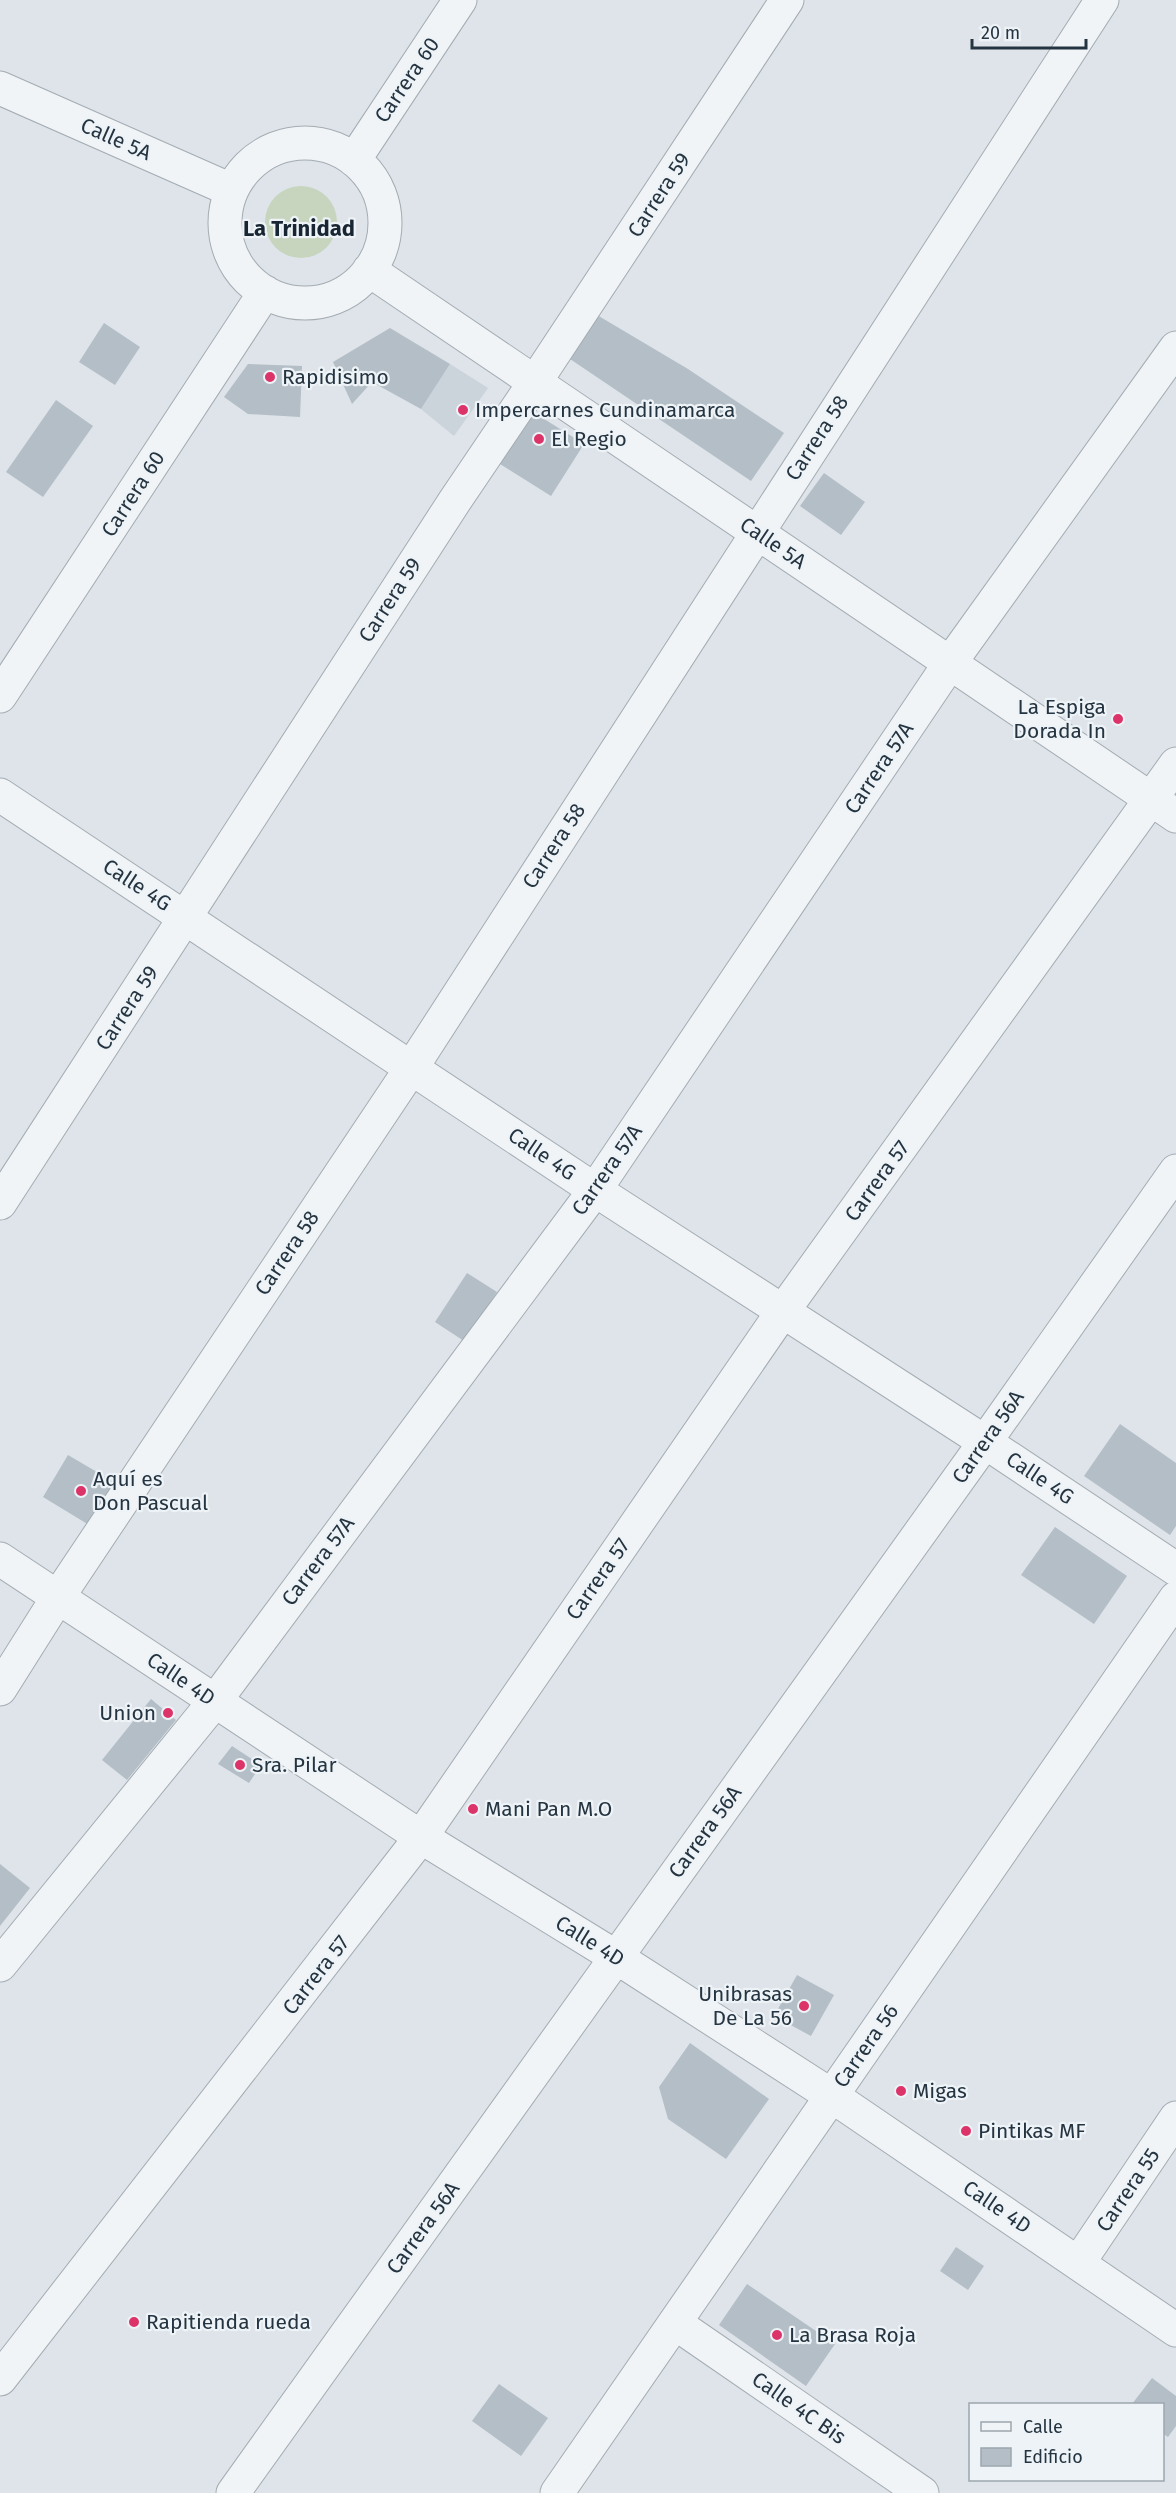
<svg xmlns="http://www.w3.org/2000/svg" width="1176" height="2493" font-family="'Fira Sans',sans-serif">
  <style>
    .built { fill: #cbd3db }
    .green { fill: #c7d4be }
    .building { fill: #b4bec6 }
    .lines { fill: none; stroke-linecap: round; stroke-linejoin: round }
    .minor-casing { stroke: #a3acb3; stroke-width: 35 }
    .tertiary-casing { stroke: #a3acb3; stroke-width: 35 }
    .minor { stroke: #f1f4f7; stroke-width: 33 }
    .tertiary { stroke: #f1f4f7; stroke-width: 33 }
    .poi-dot { fill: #dc3469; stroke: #edf3f6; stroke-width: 2 }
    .labels { text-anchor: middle; stroke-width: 4.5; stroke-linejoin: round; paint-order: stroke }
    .street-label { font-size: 21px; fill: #253441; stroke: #edf3f6 }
    .poi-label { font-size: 21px; fill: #253441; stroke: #edf3f6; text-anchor: start }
    .neighbourhood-label { font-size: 22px; font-weight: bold; fill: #182532; stroke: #edf3f6 }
  </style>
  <rect width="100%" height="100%" fill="#dee4e9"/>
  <!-- built -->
  <path class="built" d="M450,364l38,24 -34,48 -33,-27z"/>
  <!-- green -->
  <path class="green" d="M265 222a36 36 0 1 1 72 0a36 36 0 1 1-72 0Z"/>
  <!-- building -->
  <path class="building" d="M597,315l91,54 96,64 -33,48 -181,-122z
    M104,323l36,24 -25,38 -36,-23z
    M390,328l60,36 -29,45 -49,-27 -20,22 -19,-42z
    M248,364l54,2 -2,51 -52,-3 -24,-17z
    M56,400l37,26 -50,71 -37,-25z
    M533,412l51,32 -33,52 -51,-32z
    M824,473l41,29 -24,33 -41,-29z
    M467,1273l30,19 -33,49 -29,-19z
    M1120,1424l56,39v63l-6,9 -86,-59z
    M68,1455l51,30 -25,43 -51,-31z
    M1055,1527l72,49 -33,48 -73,-49z
    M151,1699l25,21 -49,60 -25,-20z
    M232,1746l29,19 -12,18 -31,-19z
    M0,1864l30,24 -30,38z
    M797,1975l37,20 -23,41 -37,-20z
    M690,2043l79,56 -43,60 -58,-40 -9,-32z
    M956,2247l28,19 -16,24 -28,-19z
    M747,2284l88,60 -29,42 -87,-61z
    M1152,2378l24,18v30l-8,11 -6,-4v-29h-30z
    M499,2384l49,34 -27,38 -49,-35z"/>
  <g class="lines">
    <!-- minor casing -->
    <g class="minor-casing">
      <path id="minor" d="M0,88l231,102
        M0,795l595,395 390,252 191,127
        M0,1203l454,-701 81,-120 252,-382
        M0,1689l58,-92 354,-530 690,-1067
        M0,1965l215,-264 380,-511 355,-527 226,-315
        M1079,2262l97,-144
        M675,2323l247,170
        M0,2379l421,-542 362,-526 393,-547
        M233,2493l752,-1051 191,-271"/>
    </g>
    <!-- tertiary casing -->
    <g class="tertiary-casing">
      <path id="tertiary" d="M225 223a80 80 0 1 1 160 0a80 80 0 1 1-160 0Z
        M354,160l106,-160
        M369,270l807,546
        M0,696l265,-404
        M0,1559l421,278 195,120 216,139 344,234
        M557,2493l619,-895"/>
    </g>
    <!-- minor -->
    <use href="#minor" class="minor"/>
    <!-- tertiary -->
    <use href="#tertiary" class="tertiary"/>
  </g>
  <!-- markers -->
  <g class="poi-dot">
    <circle cx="270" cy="377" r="6"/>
    <circle cx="463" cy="410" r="6"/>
    <circle cx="539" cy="439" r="6"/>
    <circle cx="1118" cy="719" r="6"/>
    <circle cx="81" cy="1491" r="6"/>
    <circle cx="168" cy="1713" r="6"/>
    <circle cx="240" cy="1765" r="6"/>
    <circle cx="473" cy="1809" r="6"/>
    <circle cx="804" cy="2006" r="6"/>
    <circle cx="901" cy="2091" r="6"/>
    <circle cx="966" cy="2131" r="6"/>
    <circle cx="134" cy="2322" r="6"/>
    <circle cx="777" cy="2335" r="6"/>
  </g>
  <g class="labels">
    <!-- street labels -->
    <g class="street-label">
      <text transform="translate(407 80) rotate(-56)" y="7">Carrera 60</text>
      <text transform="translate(116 139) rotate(24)" y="7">Calle 5A</text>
      <text transform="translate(659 195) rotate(-57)" y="7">Carrera 59</text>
      <text transform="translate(817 438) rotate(-57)" y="7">Carrera 58</text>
      <text transform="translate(133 494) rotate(-57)" y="7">Carrera 60</text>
      <text transform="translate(773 543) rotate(34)" y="7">Calle 5A</text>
      <text transform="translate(390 600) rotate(-57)" y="7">Carrera 59</text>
      <text transform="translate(879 768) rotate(-56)" y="7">Carrera 57A</text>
      <text transform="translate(554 846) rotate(-57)" y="7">Carrera 58</text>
      <text transform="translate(137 885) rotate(33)" y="7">Calle 4G</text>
      <text transform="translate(127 1008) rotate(-57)" y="7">Carrera 59</text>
      <text transform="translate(542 1154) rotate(34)" y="7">Calle 4G</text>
      <text transform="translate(607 1170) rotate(-55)" y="7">Carrera 57A</text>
      <text transform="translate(877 1181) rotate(-54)" y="7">Carrera 57</text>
      <text transform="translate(287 1253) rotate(-56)" y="7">Carrera 58</text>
      <text transform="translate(988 1437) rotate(-55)" y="7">Carrera 56A</text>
      <text transform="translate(1040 1478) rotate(34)" y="7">Calle 4G</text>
      <text transform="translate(318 1561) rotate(-53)" y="7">Carrera 57A</text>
      <text transform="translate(598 1579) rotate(-55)" y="7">Carrera 57</text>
      <text transform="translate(181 1679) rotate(34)" y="7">Calle 4D</text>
      <text transform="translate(705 1832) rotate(-54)" y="7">Carrera 56A</text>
      <text transform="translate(590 1941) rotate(32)" y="7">Calle 4D</text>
      <text transform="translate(316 1975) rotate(-52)" y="7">Carrera 57</text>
      <text transform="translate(866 2046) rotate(-55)" y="7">Carrera 56</text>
      <text transform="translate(1128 2190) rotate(-56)" y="7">Carrera 55</text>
      <text transform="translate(997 2207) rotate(34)" y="7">Calle 4D</text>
      <text transform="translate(423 2228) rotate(-54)" y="7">Carrera 56A</text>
      <text transform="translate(799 2408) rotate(35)" y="7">Calle 4C Bis</text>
    </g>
    <!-- poi labels -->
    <g class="poi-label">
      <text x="282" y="384">Rapidisimo</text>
      <text x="475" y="417">Impercarnes Cundinamarca</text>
      <text x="551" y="446">El Regio</text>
      <text x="1106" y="714" text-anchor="end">La Espiga<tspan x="1106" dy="24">Dorada In</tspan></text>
      <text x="93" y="1486">Aquí es<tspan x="93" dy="24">Don Pascual</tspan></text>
      <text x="156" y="1720" text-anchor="end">Union</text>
      <text x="252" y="1772">Sra. Pilar</text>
      <text x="485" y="1816">Mani Pan M.O</text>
      <text x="792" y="2001" text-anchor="end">Unibrasas<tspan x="792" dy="24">De La 56</tspan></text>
      <text x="913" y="2098">Migas</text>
      <text x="978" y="2138">Pintikas MF</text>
      <text x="146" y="2329">Rapitienda rueda</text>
      <text x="789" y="2342">La Brasa Roja</text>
    </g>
    <!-- neighbourhood labels -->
    <g class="neighbourhood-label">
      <text x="299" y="236">La Trinidad</text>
    </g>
  </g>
  <!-- legend -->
  <rect x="969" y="2403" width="195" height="78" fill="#edf3f6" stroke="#9da7ae" stroke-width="1.5"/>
  <rect x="981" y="2422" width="30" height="9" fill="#f1f4f7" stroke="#9da7ae" stroke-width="1.5"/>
  <text x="1023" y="2433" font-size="18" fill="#253441">Calle</text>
  <rect x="981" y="2448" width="30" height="18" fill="#b4bec6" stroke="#9da7ae" stroke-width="1.5"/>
  <text x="1023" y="2463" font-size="18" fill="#253441">Edificio</text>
  <!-- scale -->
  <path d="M972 39v9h114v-9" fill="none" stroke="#253441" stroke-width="3"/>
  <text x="981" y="39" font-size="18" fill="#253441" stroke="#edf3f6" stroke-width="4.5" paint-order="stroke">20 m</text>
</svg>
